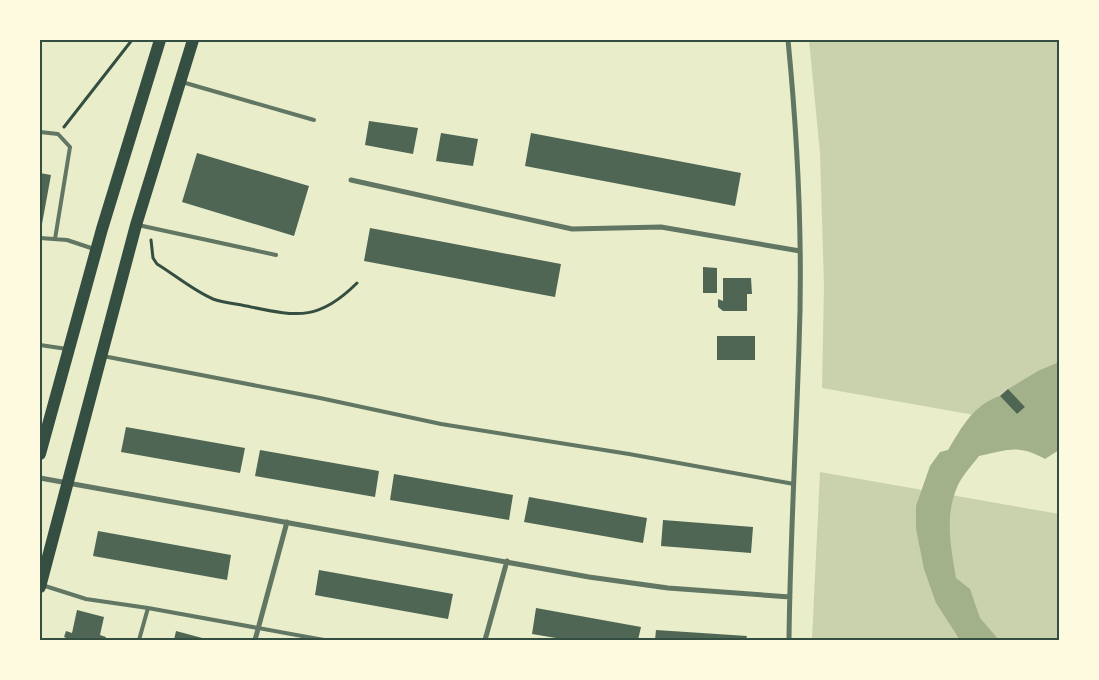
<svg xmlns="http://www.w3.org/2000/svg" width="1099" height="680" font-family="Karla,sans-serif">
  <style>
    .green { fill: #cad2ad }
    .water { fill: #a3b18a }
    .building { fill: #4f6655 }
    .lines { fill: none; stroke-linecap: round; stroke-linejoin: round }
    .path { stroke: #344e41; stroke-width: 3 }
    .service { stroke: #617663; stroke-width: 4 }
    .minor { stroke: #617663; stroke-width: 5 }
    .primary { stroke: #344e41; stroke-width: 12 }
    .neatline { fill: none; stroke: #344e41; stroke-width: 2 }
  </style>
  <rect width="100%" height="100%" fill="#e9edc9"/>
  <!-- green -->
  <path class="green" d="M809,40h250v390l-237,-42 2,-102 -4,-133z
    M820,472l239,42v126h-247z"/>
  <!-- water -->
  <path class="water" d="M1059,362v88l-14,9c-28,-15 -36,-9 -66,-3 -7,9 -16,19 -21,29 -14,30 -7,62 -2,93l14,11 10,29 19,22h-39l-24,-37 -12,-34 -8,-40v-23l14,-40 10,-14 8,-2c14,-23 25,-45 52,-54l17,18 8,-7 -17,-18 30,-18z"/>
  <!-- building -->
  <path class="building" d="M369,121l49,7 -5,26 -48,-9z
    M441,133l37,6 -5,27 -37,-5z
    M531,133l210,40 -6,33 -210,-40z
    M197,153l112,33 -15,50 -112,-34z
    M40,173l11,2 -9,49 -2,-1z
    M370,228l191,36 -6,33 -191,-36z
    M703,267l14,1v25h-14z
    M723,278h28l1,16h-5v17h-24l-5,-4v-8l5,2z
    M717,336h38v24h-38z
    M1008,389l17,18 -8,7 -17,-18z
    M126,427l119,21 -5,25 -119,-21z
    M260,450l119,21 -4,26 -120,-21z
    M394,474l119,21 -4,25 -119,-20z
    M529,497l118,21 -4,25 -119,-21z
    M663,520l90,7 -2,26 -90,-7z
    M98,531l133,24 -4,25 -134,-24z
    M319,570l134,24 -5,25 -133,-24z
    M536,608l105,19 -3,13h-70l-36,-6z
    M77,610l27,7 -4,18 6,2 -1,3h-34l-7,-3 2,-6 6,2z
    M656,630l91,6 -1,4h-91z
    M176,631l30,8v1h-32z"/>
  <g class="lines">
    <!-- path -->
    <path class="path" d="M64,127l68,-87
      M151,240l2,18 4,6c18,11 37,27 56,35 11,4 26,5 38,8 48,10 69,13 106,-24"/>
    <!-- service -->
    <path class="service" d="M182,82l132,38
      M40,132l18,2 12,13 -15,92
      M138,225l138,30
      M40,238l27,2 27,9
      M40,345l27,4
      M103,356l217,42 121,26 188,30 165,30
      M42,585l44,14 62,9 176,32
      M139,640l9,-32"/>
    <!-- minor -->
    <path class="minor" d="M788,40c10,102 15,203 11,306 -3,98 -9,196 -10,294
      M351,180l221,49 89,-2 139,24
      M40,478l549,99 79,11 122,9
      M255,640l32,-118
      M485,640l22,-79"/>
    <!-- primary -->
    <path class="primary" d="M40,454l62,-225 58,-189
      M40,587l96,-362 57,-185"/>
  </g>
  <!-- border -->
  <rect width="1099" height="680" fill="none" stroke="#fefae0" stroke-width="82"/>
  <rect x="41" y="41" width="1017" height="598" class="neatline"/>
</svg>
